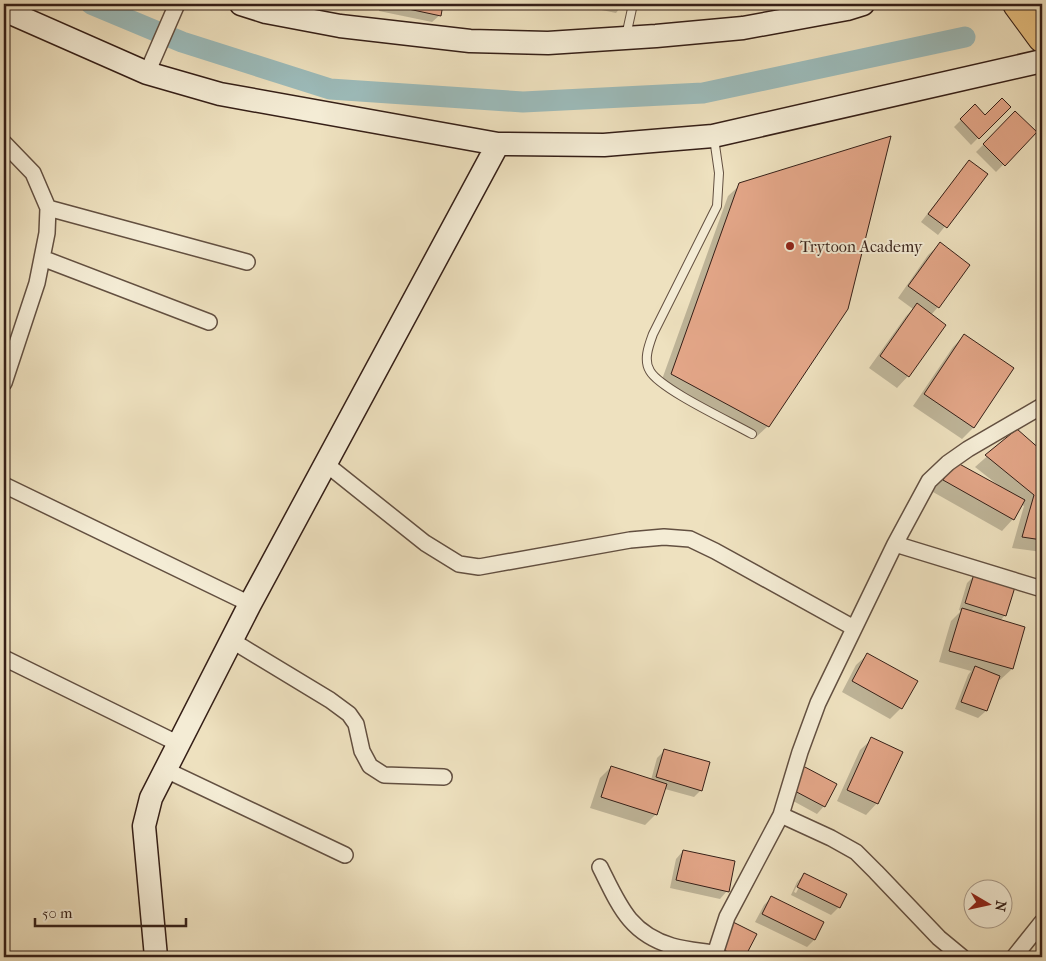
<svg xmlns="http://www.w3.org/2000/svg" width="1046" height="961" font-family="'IM FELL French Canon',serif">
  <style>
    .shadow { fill: #0003; fill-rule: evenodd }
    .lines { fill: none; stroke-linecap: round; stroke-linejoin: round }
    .canal { stroke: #9cbbba; stroke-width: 21 }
    .building { fill: #e3a688; stroke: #351f17 }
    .lane-casing { stroke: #635041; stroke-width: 10 }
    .street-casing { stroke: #635041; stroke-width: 18 }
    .secondary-casing { stroke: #351f17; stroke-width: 25 }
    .highway-casing { stroke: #351f17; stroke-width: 30 }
    .lane { stroke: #f4ecd5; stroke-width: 8 }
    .street { stroke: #f4ecd5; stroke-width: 15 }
    .secondary { stroke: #f4ecd5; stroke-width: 22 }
    .highway { stroke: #e7c080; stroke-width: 28 }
    .poi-dot { fill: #8f2418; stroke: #f4ecd5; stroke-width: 2 }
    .labels { text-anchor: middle; stroke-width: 4; stroke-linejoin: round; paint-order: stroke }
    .poi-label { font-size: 16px; fill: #351f17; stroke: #f4ecd5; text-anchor: start }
  </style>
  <rect width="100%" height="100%" fill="#eee1bf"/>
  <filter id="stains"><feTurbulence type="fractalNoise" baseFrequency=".004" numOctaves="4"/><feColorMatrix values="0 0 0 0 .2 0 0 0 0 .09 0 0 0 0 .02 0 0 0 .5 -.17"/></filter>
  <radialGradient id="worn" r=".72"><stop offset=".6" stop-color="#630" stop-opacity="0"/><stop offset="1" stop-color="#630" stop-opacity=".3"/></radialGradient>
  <!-- shadow -->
  <path class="shadow" d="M380,4h62l-2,11 -8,7 -53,-11z
    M598,4h25l-7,9 -19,-4z
    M975,106l10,11 24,-10 -38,38 -17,-18z
    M1015,113l20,19 -39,40 -20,-20z
    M969,161l17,14 -48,60 -17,-13z
    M740,185l28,241 -12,11 -96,-52 68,-189z
    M940,244l28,21 -30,42 -7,8 14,10 -37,51 -11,12 -28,-20 37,-52 7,-7 -15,-11 30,-43z
    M1042,325v13l-5,-3z
    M964,336l48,32 -39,60 -11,11 -49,-33 40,-59z
    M1017,430l25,23v99l-30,-4 12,-42 -3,-2 -8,15 -11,12 -69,-39 10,-18 54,12 1,-1 -23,-18z
    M974,576l31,39 -5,6 24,7 -12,41 -12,11 -3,-1 -11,32 -8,7 -23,-9 13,-34 3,-4 -32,-9 12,-41 10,-10 -2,-1 8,-27z
    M868,654l33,54 -11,11 -48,-27 14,-27z
    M872,739l5,64 -11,12 -29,-14 23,-51z
    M665,750l36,40 -7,7 -29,-8 -9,25 -11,11 -55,-17 10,-30 11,-11 40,13 6,-22z
    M796,775l28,31 -7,8 -33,-18z
    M683,851l44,40 -7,8 -50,-11 6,-29z
    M805,874l40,20 -6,13 -8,8 -40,-20 6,-13zM799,881h3l-6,12 -2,-1z
    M771,898l51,25 -8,17 -7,7 -52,-25 9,-17z
    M733,924l22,11 -11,22h-28z"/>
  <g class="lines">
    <!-- canal -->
    <path class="canal" d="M91,4l91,38 148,47 193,13 180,-9 262,-56"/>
  </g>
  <!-- building -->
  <path class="building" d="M385,4h58l-2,12z
    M1002,98l9,9 -32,32 -19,-20 15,-15 10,11z
    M1015,111l22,21 -32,34 -22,-22z
    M891,136l-43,173 -79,118 -98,-53 68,-191z
    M969,160l19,14 -41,54 -19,-14z
    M940,242l30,23 -31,43 -31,-22z
    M917,303l29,22 -37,52 -29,-21z
    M964,334l50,34 -40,60 -50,-34z
    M1017,429l25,22v89l-20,-3 12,-42 -49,-40z
    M954,461l71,39 -11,20 -71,-40z
    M974,574l41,13 -9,29 -41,-13z
    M962,608l63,19 -12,42 -64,-18z
    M867,653l51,28 -16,28 -50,-28z
    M975,666l25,10 -13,35 -26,-9z
    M871,737l32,15 -25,52 -31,-14z
    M664,749l46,13 -8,29 -46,-14z
    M611,766l56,18 -10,31 -56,-18z
    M803,766l34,18 -12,23 -34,-18z
    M683,850l52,11 -6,31 -53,-12z
    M804,873l43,21 -7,14 -43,-21z
    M771,896l53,26 -9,18 -53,-26z
    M733,922l24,12 -12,23h-7l-18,-9z"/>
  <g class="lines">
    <!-- lane casing -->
    <g class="lane-casing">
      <path id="lane" d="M626,36l7,-32
        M714,138l5,35 -2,33 -64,128c-4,11 -10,26 -3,37 10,18 81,51 102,63"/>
    </g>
    <!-- street casing -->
    <g class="street-casing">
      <path id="street" d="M147,73l30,-69
        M4,143l29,30 15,35 -1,25 -10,50 -33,100
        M48,208l199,54
        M42,258l167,64
        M326,464l99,79 34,21 20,3 151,-27 34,-3 26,2 25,12 139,77
        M4,485l246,119
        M895,544l147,45
        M231,640l99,60 19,14 7,10 6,27 8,15 14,9 60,2
        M4,658l175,86
        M166,770l179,85
        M781,815l50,23 25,14 20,20 63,66 23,19
        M600,867c19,38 29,66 72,79 13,4 29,5 42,7
        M714,957l13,-40 54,-102 19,-63 18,-49 77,-159 34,-63 19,-18 20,-14 74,-43
        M1014,957l28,-35"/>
    </g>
    <!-- secondary casing -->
    <g class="secondary-casing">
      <path id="secondary" d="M241,4l25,8 74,14 130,15 78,2 108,-7 87,-8 104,-19 16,-5
        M4,10l143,63 73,21 278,50 106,1 109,-9 329,-75
        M156,957l-12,-131 7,-28 99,-194 248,-460"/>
    </g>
    <!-- highway casing -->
    <g class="highway-casing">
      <path id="highway" d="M1017,4l25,34"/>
    </g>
    <!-- lane -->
    <use href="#lane" class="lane"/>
    <!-- street -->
    <use href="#street" class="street"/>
    <!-- secondary -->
    <use href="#secondary" class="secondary"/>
    <!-- highway -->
    <use href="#highway" class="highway"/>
  </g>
  <!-- markers -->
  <circle class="poi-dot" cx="790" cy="246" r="5"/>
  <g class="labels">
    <!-- poi labels -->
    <g class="poi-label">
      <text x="800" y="252">Trytoon Academy</text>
    </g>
  </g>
  <!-- margin -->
  <rect width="1046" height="961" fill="none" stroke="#eee1bf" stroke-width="20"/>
  <rect x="5" y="5" width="1036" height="951" fill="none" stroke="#351f17" stroke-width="2.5"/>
  <rect x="10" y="10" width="1026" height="941" fill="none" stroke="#351f17"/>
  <!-- north arrow -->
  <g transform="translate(988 904) rotate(99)"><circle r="24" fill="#f4ecd5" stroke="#a89a89"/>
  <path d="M0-4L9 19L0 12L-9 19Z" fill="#8f2418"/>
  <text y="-8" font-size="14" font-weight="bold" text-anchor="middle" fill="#351f17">N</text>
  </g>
  <!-- scale -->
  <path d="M35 918v8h151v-8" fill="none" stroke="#351f17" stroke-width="2.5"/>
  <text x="42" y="918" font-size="15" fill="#351f17" stroke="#f4ecd5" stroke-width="4" paint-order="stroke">50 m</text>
  <rect width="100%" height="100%" filter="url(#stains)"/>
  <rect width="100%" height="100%" fill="url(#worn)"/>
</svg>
